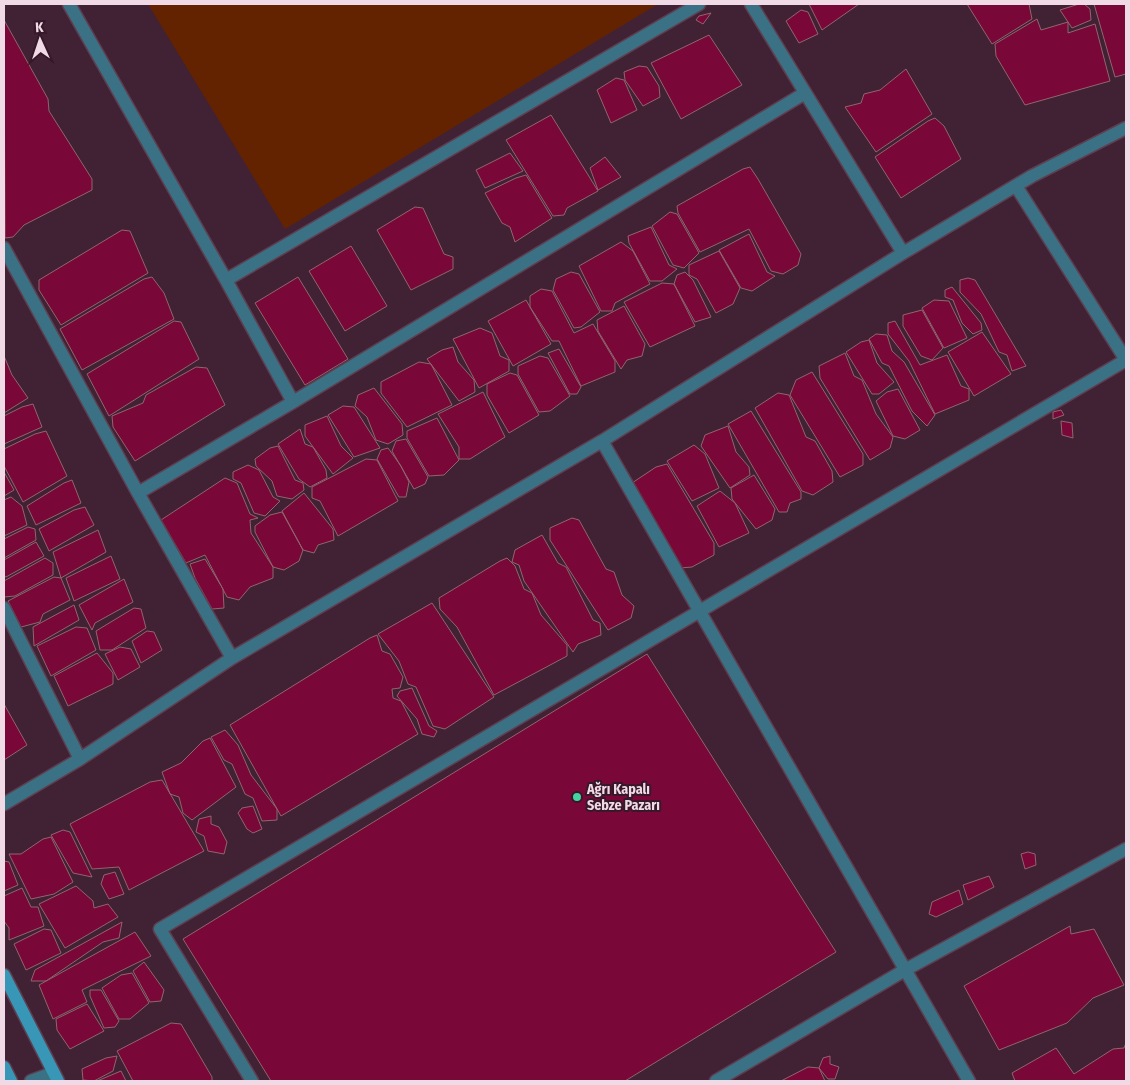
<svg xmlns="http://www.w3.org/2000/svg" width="1130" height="1085" font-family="'Fira Sans Condensed',sans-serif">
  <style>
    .green { fill: #642300 }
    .building { fill: #790838; stroke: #90656f }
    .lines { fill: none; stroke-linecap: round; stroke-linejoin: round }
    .street-casing { stroke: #5d3f50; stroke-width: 15 }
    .secondary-casing { stroke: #5d3f50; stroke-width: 15 }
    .street { stroke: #3b7185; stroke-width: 12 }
    .secondary { stroke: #3896b6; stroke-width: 12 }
    .poi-dot { fill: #45d49f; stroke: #36182a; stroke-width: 2 }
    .labels { text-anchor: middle; stroke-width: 4; stroke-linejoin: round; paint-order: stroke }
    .poi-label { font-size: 14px; font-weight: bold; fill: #f0dae6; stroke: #36182a; text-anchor: start }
  </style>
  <rect width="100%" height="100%" fill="#412134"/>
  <!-- green -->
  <path class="green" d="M148,4h510l-373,225z"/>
  <!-- building -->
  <path class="building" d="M809,4h50l-37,26z
    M967,4h62l3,15 -40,25z
    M1079,4h5l6,5 1,11 -19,8 -12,-18z
    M1094,4h32v70l-11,3z
    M801,10l7,2 10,22 -19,9 -13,-22z
    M711,13l-8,11 -7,-4 3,-4z
    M1037,19l4,11 27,-8v11l27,-9 15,57 -85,24 -29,-49 -1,-12z
    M4,20l44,79 1,12 43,68v11l-68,35 -11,12 -8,1z
    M709,35l33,50 -61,34 -30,-56z
    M639,66l8,1 12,19 1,11 -17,9 -18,-26 -1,-8z
    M906,69l26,45 -56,38 -31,-45 16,-4 3,-9 16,-4z
    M616,78l8,2 13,30 -26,13 -14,-33z
    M551,115l47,76 -31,17 -3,7 -11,1 -47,-76z
    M935,118l9,8 17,33 -60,39 -26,-41 53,-36z
    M510,153l13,18 -38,17 -9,-18z
    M605,157l16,20 -23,13 -8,-22z
    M750,167l8,12 43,75 -3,11 -15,9 -12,-3 -22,-42 -49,23 -22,-39 -1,-7 66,-37z
    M526,175l26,43 -37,24 -5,-15 -8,-4 -17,-30 31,-15z
    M415,207l8,1 21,46 9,3v12l-42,21 -34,-60z
    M670,212l7,2 22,39 -15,15 -11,-3 -21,-39z
    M651,227l18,38 8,4 -15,12h-12l-21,-38 -1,-7z
    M122,230l8,1 18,42 -87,52 -22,-35v-10z
    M749,234l18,38 8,4 -23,15 -11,-3 -22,-38z
    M621,242l12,9 17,33 -35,19 -3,8h-11l-22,-45z
    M351,246l36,60 -42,25 -36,-60z
    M719,251l21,37 -7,16 -17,9 -19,-34 -8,-4v-10z
    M571,272l8,2 21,38 -19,15 -7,1 -21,-38 3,-11z
    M685,272l8,8 18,37 -16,5 -21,-38 3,-9z
    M152,277l12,16 10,26 -92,51 -22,-41 84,-50z
    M298,277l50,82 -43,26 -50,-82z
    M968,278l7,2 51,86 -14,5 -5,-16 -8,-3 -18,-38 -21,-22v-12z
    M662,283l12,1 21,42 -45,21 -26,-45z
    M952,287l29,36 1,7 -9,4 -11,-11 -9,-23 -8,-3v-7z
    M541,289l11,2 22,42 19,-9 22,37v11l-34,14 -22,-45h-7l-22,-34v-11z
    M526,300l25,44 -38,22 -25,-45z
    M934,300l15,1 18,37 -23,10 -22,-40z
    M624,306l21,38 -3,12 -15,4 -6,9 -23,-38 -1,-11z
    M922,310l21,38 -11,12 -11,-4 -18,-30v-11z
    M174,321l7,1 18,37 -90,57 -22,-42z
    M895,321l25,44 27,-10 14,31 8,3v11l-34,14 -26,-53 -21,-27v-11z
    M480,328l12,5 8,23 9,4v11l-30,17 -26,-49z
    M982,332l29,42 -37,22 -26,-44z
    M876,334l11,1 5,16 12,11 31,53 -8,11 -15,-15 -23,-45 -7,-3 -13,-24z
    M869,340l8,23 17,19 -15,12h-7l-26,-42 15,-10z
    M453,347l5,15 16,18 1,12 -16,9 -32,-42 15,-9z
    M559,349l22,38 -4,7h-7l-22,-41z
    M845,353l9,23 8,4 14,34 17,23 -3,11 -20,12 -50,-82 -1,-12z
    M4,356l8,19 16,23 -24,15z
    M540,356l8,2 22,38 -20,15 -11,1 -21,-38v-8z
    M419,362l12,2 21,41 -45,22 -26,-34v-11z
    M196,367l11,1 18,37 -90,56 -22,-34 -1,-11 31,-13 3,-8z
    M812,372l51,82v11l-23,12 -50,-82 6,-15z
    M510,373l7,2 22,40 -30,18 -22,-38v-11z
    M374,388l28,36 1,11 -15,9 -12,-4 -9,-23 -12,-11 3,-11z
    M898,389l22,41 -15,9 -12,-3 -17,-35 11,-9z
    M483,392l22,45 -35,22h-11v-12l-21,-33z
    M778,393l11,2 17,42 9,4 17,30 1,11 -20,13 -11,-4 -47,-83z
    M33,404l9,23 -38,17v-28l18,-9z
    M343,406l11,1 26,41 -26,9 -26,-42z
    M1061,410l3,5 -11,4v-7z
    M751,411l50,81v7l-11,4 -3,9h-8l-51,-88z
    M327,416l14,30 12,12 -20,16 -28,-38v-11z
    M437,418l22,42 -15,15 -15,1 -22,-38v-7z
    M1061,421l11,2 1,15 -11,-3z
    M728,426l8,26 13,15 1,8 -20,13 -29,-42 4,-11z
    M300,429l5,15 8,3 13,23 1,8 -17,9 -11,-8 -21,-35z
    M46,431l21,45 -44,26 -19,-36v-17l31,-15z
    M406,439l22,38 -3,7 -11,5 -22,-38 4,-10z
    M694,445l11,9 14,34 -27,13 -25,-40z
    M278,446l17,34 8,3 1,7 -12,9 -15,-3 -5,-15 -16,-15 -1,-7 15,-11z
    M388,448l13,18 8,16 -3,15h-7l-22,-38 4,-9z
    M366,459l11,1 21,41 -60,35 -18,-35 -8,-3v-11z
    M667,464l47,79v12l-22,12 -12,1 -34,-64 -17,-19 27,-18z
    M248,465l11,5 14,27 7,4 -15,15 -11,-3 -13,-30 -8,-4v-7z
    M4,472l10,18 -10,6z
    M754,475l21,34 -3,11 -16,9 -24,-30 -1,-11z
    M225,478l12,5 13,31 8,4 -8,2 1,13 22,34v11l-23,9 -11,13 -12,-3 -22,-42 -19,8 -25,-43z
    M72,480l9,23 -45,22 -9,-19 37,-23z
    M720,491l15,12 14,30 -30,14 -22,-41z
    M304,493l29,36 1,11 -16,5 -4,8 -11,-3 -21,-39z
    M11,497l11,9 5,19 -23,11v-36z
    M85,507l9,18 -45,26 -10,-22 35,-19z
    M282,512l21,38 -4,11 -15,9 -11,-3 -18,-35v-6l15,-11z
    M572,518l7,2 27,49 8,3 8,23 12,11 -3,12 -23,12 -58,-90v-12z
    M28,527l7,2 1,11 -32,18v-19z
    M98,530l8,22 -45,26 -8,-26z
    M542,535l16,28 8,4 27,53 7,3 1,12 -23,9 -5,8 -49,-71 -5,-16 -7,-3 3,-12z
    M36,542l8,14 -38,21 -2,-1v-16z
    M111,556l9,23 -46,22 -8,-23z
    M45,558l8,5v12l-38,21 -11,1v-16z
    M507,558l8,8 9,23 8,4 9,22 26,30v11l-73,39 -37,-68 -17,-18 -1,-11 61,-37z
    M205,559l18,30 1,19 -12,1 -17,-31 -5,-14z
    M54,577l7,1 9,22 -27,14 -3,8 -19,5 -13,-26z
    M124,579l9,23 -38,21 -3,7 -13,-25z
    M432,603l62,94 -49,32 -12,-3 -17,-39 -8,-3 -9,-23 -21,-27z
    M74,605l5,15 -45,26 -1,-19z
    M134,608l7,1 5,19 -34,22h-12l-4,-19z
    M76,627l11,1 9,22 -45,26 -14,-30z
    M147,631l7,1 8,18 -21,13 -9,-22z
    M377,635l5,16 8,3 13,23 -3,11 -8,1 1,9 8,3 17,33 -137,82 -51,-91 140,-87z
    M120,647l11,2 9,18 -22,13 -13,-26z
    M97,653l16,20v11l-45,22 -14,-30z
    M647,654l189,298 -211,129h-354l-88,-142z
    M412,688l17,38 8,5 -3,6 -12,-3 -5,-15 -20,-23 3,-5z
    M4,704l23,41 -23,15z
    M225,730l13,15 13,30 26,34v11l-15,1 -9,-23 -8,-4 -13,-30 -8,-4 -13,-23z
    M210,738l26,49 -44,33 -9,-7 -4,-16 -9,-3 -8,-22 19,-9 22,-22z
    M162,780l42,71 -75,39 -10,-23 -27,2 -22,-45 80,-42z
    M253,806l9,23 -9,4 -6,-4 -9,-16 4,-5z
    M211,816v8l8,3 8,15 -3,12 -16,-3 -4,-15 -8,-4 3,-13z
    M63,830l7,2 22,45 -19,-4 -22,-38z
    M51,837l22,45 -19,12 -23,5 -22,-45h12l22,-15z
    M1028,852l7,2 1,11 -11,4 -4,-15z
    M4,861l5,1 9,23 -14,6z
    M115,872l9,22 -15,5 -8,-15 3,-9z
    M989,876l5,11 -26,13 -5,-15z
    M76,886l17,15 1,7 14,-4 10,13 -53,31 -26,-44z
    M22,888l9,19h7l6,19 -35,14v-12l-5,-7v-25z
    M959,890l4,14 -27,13 -7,-3 3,-12z
    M122,922l-3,16 -16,4 -57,39h-15l4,-11z
    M1070,926l1,8 23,-5 30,56 -31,13 -26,25 -68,27 -35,-64z
    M44,929l7,1 10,23 -35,17 -12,-26z
    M135,932l16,24 -69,34 5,12 -34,17 -14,-34z
    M144,962l20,28 -3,11 -11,1 -17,-31z
    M132,973l17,30 -19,16h-11l-17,-31 19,-13z
    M90,990h11l18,31 -4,6 -11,1 -14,-32z
    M87,1004l17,27 -34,18 -13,-19 -1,-11z
    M171,1023l10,1 31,53v4h-79l-16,-30z
    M1126,1043v38h-111l-3,-8 44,-25 18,26 39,-25 11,-1z
    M117,1056l-4,15 -19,10 -11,-1 -1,-11 24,-11z
    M830,1056v8l9,3 -4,12h-7l-9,-11 4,-10z
    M808,1067l11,1 6,13h-44z
    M121,1071l5,10h-29z"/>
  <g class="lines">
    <!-- street casing -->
    <g class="street-casing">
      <path id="street" d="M69,4l157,276 67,122
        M751,4l152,249
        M4,248l134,245 94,165
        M226,280l473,-276
        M602,441l367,640
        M138,493l155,-91 512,-309
        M4,608l76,151
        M4,804l76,-45 152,-101 370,-217 301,-188 129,-77 94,-48
        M31,1081l22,-8
        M252,1081l-92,-152 966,-569 -110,-174
        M716,1081l189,-111 221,-121"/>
    </g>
    <!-- secondary casing -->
    <g class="secondary-casing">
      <path id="secondary" d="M4,975l54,106
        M4,1067l7,14"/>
    </g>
    <!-- street -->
    <use href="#street" class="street"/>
    <!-- secondary -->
    <use href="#secondary" class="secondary"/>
  </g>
  <!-- markers -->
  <circle class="poi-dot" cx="577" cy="797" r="5"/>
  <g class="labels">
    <!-- poi labels -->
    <g class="poi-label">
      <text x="587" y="794">Ağrı Kapalı<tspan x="587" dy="16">Sebze Pazarı</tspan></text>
    </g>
  </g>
  <!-- border -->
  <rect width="1130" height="1085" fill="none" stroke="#f0dae6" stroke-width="10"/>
  <!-- north arrow -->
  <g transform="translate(40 40) rotate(357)" stroke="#36182a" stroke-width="4" paint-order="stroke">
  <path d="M0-4L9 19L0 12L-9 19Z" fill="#f0dae6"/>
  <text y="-8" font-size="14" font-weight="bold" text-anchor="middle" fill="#f0dae6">K</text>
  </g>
</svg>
